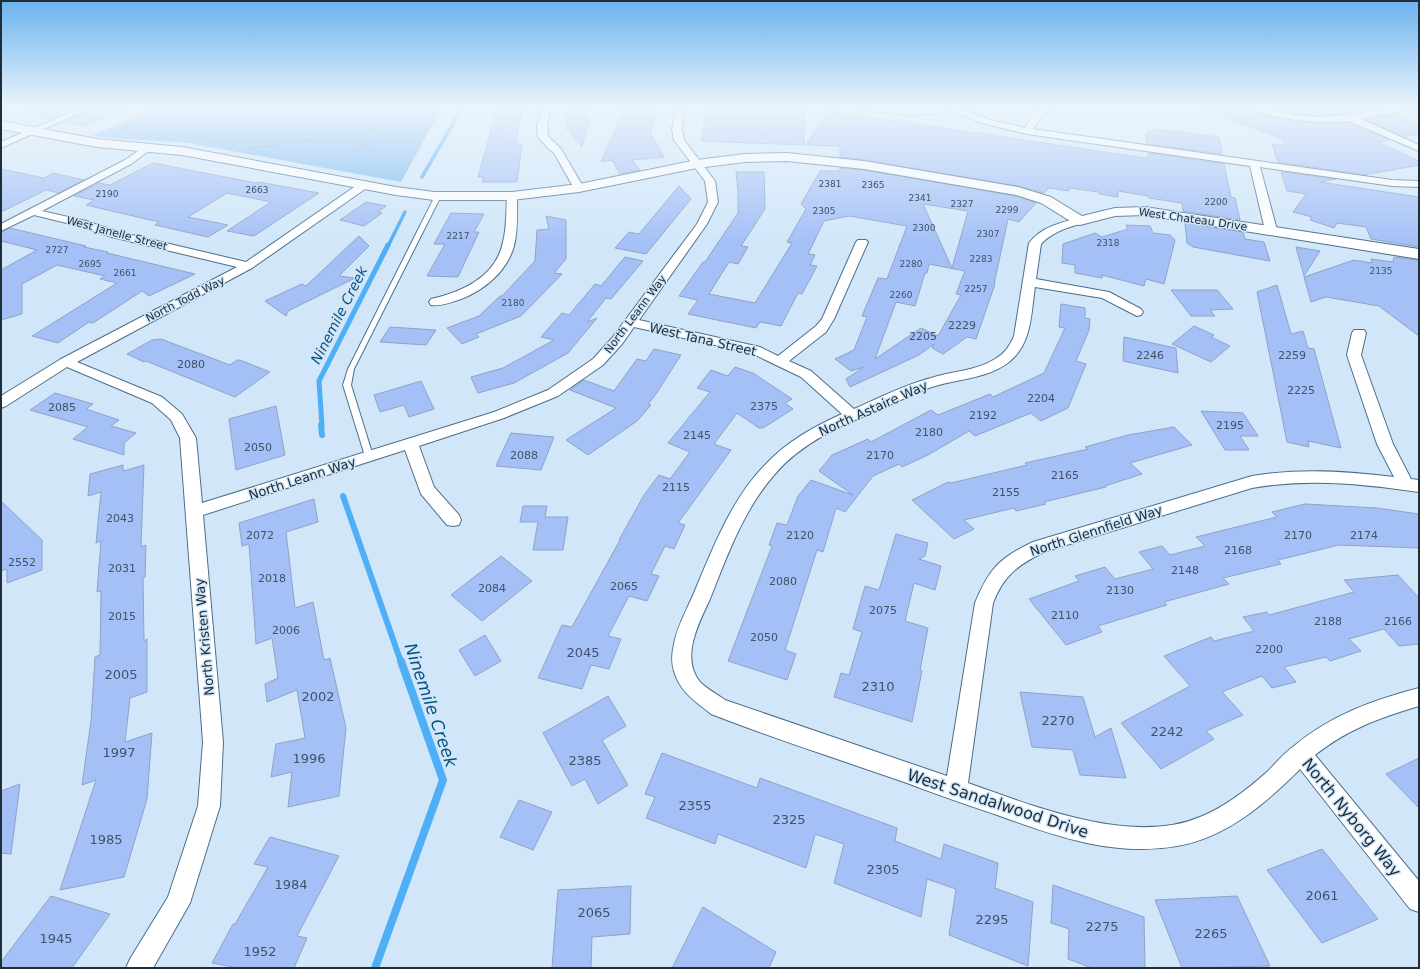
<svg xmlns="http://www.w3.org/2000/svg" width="1420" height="969" font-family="'DejaVu Sans',sans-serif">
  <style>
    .green { fill: #7cbaee }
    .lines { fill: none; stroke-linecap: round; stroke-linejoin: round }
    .stream-far3 { stroke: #4eaef6; stroke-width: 3.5 }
    .stream-far2 { stroke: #4eaef6; stroke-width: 5 }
    .stream-far1 { stroke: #4eaef6; stroke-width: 6 }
    .stream { stroke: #4eaef6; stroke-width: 8 }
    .building { fill: #a5c0f7; stroke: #90a2c6; fill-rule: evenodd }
    .lane-casing { stroke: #4d6e89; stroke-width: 2 }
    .street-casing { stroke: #4d6e89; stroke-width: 2 }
    .secondary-casing { stroke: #4d6e89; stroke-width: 2 }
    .path { stroke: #889baa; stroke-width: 1.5; stroke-dasharray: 2 1; stroke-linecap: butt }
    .lane { fill: #fff; fill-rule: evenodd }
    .street { fill: #fff; fill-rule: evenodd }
    .secondary { fill: #fff; fill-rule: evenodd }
    .labels { text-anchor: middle; stroke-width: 3; stroke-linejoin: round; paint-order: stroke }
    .far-number-label { font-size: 9px; fill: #415269 }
    .far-street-label { font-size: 11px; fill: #202e3a; stroke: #d1e7f9 }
    .number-label { font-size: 11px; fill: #415269 }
    .street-label { font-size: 13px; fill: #202e3a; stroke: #d1e7f9 }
    .near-number-label { font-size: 13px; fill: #415269 }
    .water-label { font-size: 14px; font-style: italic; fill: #05517f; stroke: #d1e7f9 }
    .near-street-label { font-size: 16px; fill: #202e3a; stroke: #d1e7f9 }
    .near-water-label { font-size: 17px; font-style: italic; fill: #05517f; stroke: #d1e7f9 }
  </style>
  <rect width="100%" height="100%" fill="#d1e7f9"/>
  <!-- green -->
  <path class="green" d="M153,108h289l-41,74 -213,-39c-32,-3 -64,-3 -96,-7z"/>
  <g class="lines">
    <!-- stream-far3 -->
    <path class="stream-far3" d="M422,177l40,-69
      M388,246l17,-34"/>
    <!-- stream-far2 -->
    <path class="stream-far2" d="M322,426l-3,-45 69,-136"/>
    <!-- stream-far1 -->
    <path class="stream-far1" d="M321,425l1,10
      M343,496l58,166"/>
    <!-- stream -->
    <path class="stream" d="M375,968l68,-188 -42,-119"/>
  </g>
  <!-- building -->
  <path class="building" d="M32,108h46l-27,11 -20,-4z
    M92,108h36l-41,18 -23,-4 28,-13z
    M501,108h22l-8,36h7l-5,38h-35l2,-5h-6l18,-64h4z
    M569,108h19l-4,9h6l-8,30 -16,-19 2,-6h-4z
    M625,108h25l-2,5h9l-7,19 14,25 -32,3 8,10 -20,4 -8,-14 -11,2z
    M707,108l35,2v-2h23l40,1 -1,36 -103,-4z
    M1203,108h45v1l12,5 35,7 22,3 32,-1 40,17 -11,2 41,19v4l-55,10 -86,-13 -6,-18 12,2 1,-6 -82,-31z
    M1267,108h123l-72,8 -30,-4z
    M828,111l317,47h3v-5l76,11 7,33 4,1 5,22 -57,-9 -1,-8 -33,-5 -1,-2 -30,-5v6l-19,-3v-2l-30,-4v3l-20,-3 -5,5 -26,-7 -154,-26 -24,-3v-11l-34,-1z
    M1397,114l1,3 21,9v8l-15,3 -38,-17z
    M1156,129l63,8 3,17 -75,-10 -1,-11z
    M153,163l103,20 3,-1 60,11 -65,43 -27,-5 44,-29 -44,-9 -39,24 40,8 -20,12 -53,-12 4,-3 -73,-17 8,-5 -20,-4 25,-13 11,2z
    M840,168l24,2 152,26 20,7 -17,19 -11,-3 -14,65h1l-19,55 -9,-2 -24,17 -11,-6 2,-4 -15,11 -69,32 -4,-8 18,-12 -13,4 -16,-12 19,-9 13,-33 -5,-1 16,-38 9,1 20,-53 -58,-10 -25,5 -16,33 7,1 -5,10 7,1 -15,28 -4,-1 -17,33 -21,-4 -4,6 -68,-14 10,-14 -19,-4 24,-34h2l33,-49v-22l-2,-19h28l1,37 -24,37 7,1 -10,17 -9,-2 -20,32 46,9 37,-60 -5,-1 19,-33 -5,-5 19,-33h20zM923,204l45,7 -16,57zM929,264l36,7 -9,23 5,1 -23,41 -17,-8 -46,31 21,-57 19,4 10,-33h2z
    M1,169l43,9 9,-5 31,7 -25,13 -13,-3 -45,22z
    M1281,172l55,7 -16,3 99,15v50l-48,-8 -5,-12 -29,-4 -3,5 -24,-8 2,-3 -19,-5 13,-18 -19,-3z
    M679,186l12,13 -45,55 -31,-6 14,-16 10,2z
    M366,202l20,4 -8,6 4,1 -18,13 -24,-6z
    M451,213l33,1 -10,18h5l-21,45 -31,-1 18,-32h-11z
    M546,216l20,4v39l-12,14 8,1 -41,42 -45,18 3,3 -17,7 -15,-16 32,-12 21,-20h2l33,-35 2,-31 12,-1z
    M1185,223l58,9 2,7 19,3 6,19 -77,-14 -6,-4z
    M1126,225l24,1 3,7 17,2 5,5 -11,44 -18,-5 -2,7 -42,-11v3l-27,-5v-8l-13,-2 1,-19 32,-11 7,4 26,-8z
    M10,228l76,18 -2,1 24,5 -1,1 88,21 -46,22 -7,-5 -49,32 -4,-1 -31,21 -26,-7 85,-53 -17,-4 5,-3 -48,-11 -35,19v30l-21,6v-50l36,-20 -36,-9v-9z
    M359,236l10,10 -30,30 16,2 -67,33 -2,5 -21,-15 37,-17 4,2z
    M1296,247l24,4 -16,25z
    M625,257l18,4 -32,38 -5,-1 -19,24 10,-4 -29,35 -54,30 -36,10 -7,-16 32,-9 51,-28 -13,-3 21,-24 7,2 26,-31 6,2z
    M1394,257l25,3v76l-40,-30 -53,-9 -15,5 -7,-25 50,-17 18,3 -1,-4 22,3z
    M1277,285l14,49 12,-3 5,17 6,1 27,99 -33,-7 1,6 -22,-5 -30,-150z
    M1171,290h46l16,19 -23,1 5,6h-24z
    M1061,304l24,4v10l5,1 -1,11 -13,31 10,3 -18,44 -27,13 -10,-8 -56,23 -6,-5 -41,24 -26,12 -3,-3 -26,12 -28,36 -9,-4 -13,44 -6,-2 -32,100 11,4 -9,26 -59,-19 44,-115 -3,-1 8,-22 10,2 11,-29 13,-16 42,15 -34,-24 13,-16 36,-16 3,3 60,-32 7,5 52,-21 3,3 51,-24 21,-45 -6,-1z
    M1194,326l20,9 -3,2 19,9 -19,16 -39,-18z
    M390,327l46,3 -10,15 -46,-3z
    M1124,337l52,11 2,25 -55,-12z
    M161,339l69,26 7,-5h3l30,12 -35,25 -89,-36 -2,1 -17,-8 25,-14z
    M654,349l27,6 -25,39 -8,10 3,1 -14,16 -49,34 -22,-15 50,-32 -46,-18 14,-10 30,11 23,-32 9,2z
    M735,367l18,6 39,26 -7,4 8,6 -30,19h-4l-22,-15 -23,31 17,6 -53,73 7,2 -11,24 -9,-3 -14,28 8,2 -12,25 -18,-5 -21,40 13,3 -12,30 -18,-4 -9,24 -44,-11 24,-53 10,2 48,-87h-1l25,-45 15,-20 11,4 20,-27 -22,-9 42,-51 -13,-4 14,-18 17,6z
    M421,381l13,28 -25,8 -5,-12 -24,7 -6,-17z
    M55,393l38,11 -7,5 33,11 -8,6 25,7 -12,10v12l-51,-16 15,-12 -58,-17z
    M276,406l9,49 -49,15 -7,-51z
    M1201,411l42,2 15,23h-18l9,14h-24z
    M1174,427l18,18 -62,18 12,11 -37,12 1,1 -62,15 2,2 -30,7 -2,-3 -50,12 10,9 -20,10 -42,-39 36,-18 3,1 76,-18 -2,-2 63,-14 -3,-2 43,-12z
    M511,433l43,4 -13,33 -45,-4z
    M123,465v6l21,-6 -3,82 5,-2 -1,32 -2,1 1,63 3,-2v53l-17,6 -5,44 27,-9 -5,66 -23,78 -64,13 36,-110 -14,5 9,-64 4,-64 5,-2 1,-64 -4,1 4,-51 -5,2 5,-51 -13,4 2,-22z
    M314,499l4,23 -32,10 9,76 18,-6 11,58 6,-2 16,70 -7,68 -51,11 4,-35 -21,5 5,-33 29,-6 -8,-48 -30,12 -2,-18 13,-6 -6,-40 -16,6 -7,-100 -7,2 -3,-23z
    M1,501l41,39v30l-35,13v-14l-6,2z
    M1305,504l72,4 42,6v34l-80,-3 -61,15 3,4 -58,14 6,6 -65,18 3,3 -69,21 4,6 -36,13 -37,-46 50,-18 -4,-5 30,-9 10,12 38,-10 -14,-17 23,-6 8,9 35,-9 -9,-9 81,-20 -5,-5z
    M523,506h24l-2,11h23l-5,33h-30l5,-28h-18z
    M896,534l32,9 -3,13 -6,3 22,7 -6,24 -21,-7 -9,38 23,7 -8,42 2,1 -10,51 -78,-25 7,-24 8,2 13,-43 -9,-3 12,-43 14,4z
    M501,556l31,25 -50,40 -31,-26z
    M1398,575l21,23v46l-20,2 -15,-17 -35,10 12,12 -31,10 -4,-4 -42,10 12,15 -24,6 -10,-12 -40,16 21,23 -37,16 8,8 -53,30 -40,-46 69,-37 -26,-30 47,-19 3,4 40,-10 -11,-14 24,-5 2,3 85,-23 -10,-12z
    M485,635l16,26 -26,15 -16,-26z
    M1020,692l63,5 12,40 16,-9 15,50 -46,-3 -7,-25 -41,-3z
    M608,696l18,30 -24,14 26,45 -30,19 -13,-25 -13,7 -29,-53z
    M662,753l95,35 3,-10 137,50 -2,13 46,18 3,-15 54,19 -3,25 38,14 -5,64 -79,-31 7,-46 -29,-10 -6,38 -87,-34 10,-39 -29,-10 -9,34 -88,-34 -3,10 -69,-26 9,-21 -10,-3z
    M1419,758v50l-33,-34z
    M20,784l-9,70 -10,-1v-62z
    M519,800l33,12 -19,38 -33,-13z
    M270,837l69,19 -42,80 10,2 -13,30h-56l-26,-5 21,-39h2l33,-57 -14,-3z
    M1322,849l56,70 -56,24 -55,-73z
    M1053,885l91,32 1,51h-53l-24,-9 1,-30 -18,-6z
    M631,886l-1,48 -38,3 -1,31h-39l6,-78z
    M51,896l59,18 -38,54h-71v-6z
    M1237,896l33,70 -88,2 -27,-68z
    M703,907l73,45 -7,16h-97z"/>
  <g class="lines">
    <!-- lane casing -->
    <g class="lane-casing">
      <path id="lane" d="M438,194l3,2 -87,173 -3,16 22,71 -4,3 -4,-3 -22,-71 5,-16 87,-173z"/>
    </g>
    <!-- street casing -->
    <g class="street-casing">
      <path id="street" d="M81,108h10l-90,40v-6z
        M543,108h8l-4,17 1,11 13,13 23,39 -1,2h-8l-21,-37 -6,-5 -10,-11 -1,-12z
        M676,108h8l-2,21 2,11 31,41 3,21 -11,22 -68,96 121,27 18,9 38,-30 6,-7 34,-77 2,-2h8l2,2 -34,77 -8,13 -37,29 22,10 43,38c25,-11 50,-24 77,-31 21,-7 45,-7 64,-19 9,-5 15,-13 19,-23l15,-93c12,-16 33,-21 51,-25l4,1 1,2 -1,2c-16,4 -32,9 -43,21l-5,35 73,13 32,17 2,3 -2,3 -4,1 -35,-18 -67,-11c-4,26 -3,57 -26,75 -23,18 -57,17 -83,27 -15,6 -30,13 -45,20 -39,16 -79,33 -107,66 -31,36 -47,81 -64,124 -11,24 -30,58 -10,83 7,7 17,12 25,18l222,76 28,-173c14,-34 24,-45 58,-61l219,-66c48,-8 94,-5 142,1l-17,-33 -30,-89 5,-22 2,-3h10l2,3 -5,22 32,89 18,35 8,1v12c-56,-8 -110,-14 -167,-4l-208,64c-26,13 -40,23 -51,51l-25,180c65,23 164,63 232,34 25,-10 48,-28 68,-46 8,-8 16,-18 26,-25 37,-31 79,-46 125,-58v18c-40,12 -71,23 -104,49l104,126v31l-9,-3 -110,-140c-34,34 -74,69 -123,77 -62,11 -120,-9 -177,-30 -32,-11 -62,-21 -93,-33 -66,-23 -132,-44 -196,-69 -16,-13 -31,-22 -37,-43 -3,-9 -2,-18 0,-27 3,-18 13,-34 20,-51 18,-43 37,-93 70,-127 22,-24 49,-39 78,-52l-41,-37 -50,-24 -117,-26 -12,17 -19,21 -45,31 -54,22 -85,28 15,41 25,28 2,5 -2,5 -6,1 -6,-1 -26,-31 -16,-44 -202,65 20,227 -3,64 -30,97 -37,65h-27l4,-9 38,-62 30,-91 5,-64 -23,-304 -9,-18 -19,-17 -85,-36 -61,39 -5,2v-12l60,-37 176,-92 -125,-30 -33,-11 -45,-11 -33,16v-7l124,-64 23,-16 5,3 -2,2 -20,15 -89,47 44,10 33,11 127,30 114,-79h8l1,2 -1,2 -116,81 -175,94 85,35 20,17 14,24 6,65 292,-91 54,-22 45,-31 19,-21 85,-114 11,-22 -3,-21 -31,-41 -2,-11z
        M862,108l59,1 39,-1 27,11 38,9c8,-13 12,-20 28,-20l-1,2 -11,7 -8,12 359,51 27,1v6l-27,-1 -132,-19 17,63 -6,3 -6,-3 -15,-64 -223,-32 -46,-11 -28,-12 -21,3 -22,1 -44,-4z
        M1249,108c12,-2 23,3 35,5 11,2 23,3 34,4 31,0 60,-9 91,-9l-1,2 -3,1 -44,8 58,26v6l-70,-30 -32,1 -22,-2 -35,-7z
        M512,193l5,3c0,16 1,34 -3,50 -7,25 -29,44 -53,53 -9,3 -21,8 -30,6l-2,-3 2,-3c31,-7 65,-22 72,-57 4,-15 3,-31 4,-46z"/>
    </g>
    <!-- secondary casing -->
    <g class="secondary-casing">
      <path id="secondary" d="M1,121l96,18 85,8 214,40 38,5h78l67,-8 118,-24 48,-6 42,-1 77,8 154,26 33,10 31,19 33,-8 30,-1 274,42v10l-274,-44 -30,1 -35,9 -5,-1 -34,-21 -25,-8 -152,-26 -77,-8 -42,1 -48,6 -118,24 -67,8h-78l-38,-5 -214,-40 -85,-8 -96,-18z"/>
    </g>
    <!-- path -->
    <path class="path" d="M124,132l2,-5 37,-19
      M372,132l19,4 4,4 -2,3
      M176,135l20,1 26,7
      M354,139l6,5 -2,4
      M360,147l15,1
      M248,148l25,-2 18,-6 56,-1 21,-6 10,-7 -2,-11 4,-7"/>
    <!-- lane -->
    <use href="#lane" class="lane"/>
    <!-- street -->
    <use href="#street" class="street"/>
    <!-- secondary -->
    <use href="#secondary" class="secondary"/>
  </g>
  <!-- sky -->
  <linearGradient id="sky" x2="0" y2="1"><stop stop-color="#6ab2ee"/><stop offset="0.44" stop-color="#eaf4fc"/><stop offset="1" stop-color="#eaf4fc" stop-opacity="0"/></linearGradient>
  <rect width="1420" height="243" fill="url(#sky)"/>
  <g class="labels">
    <!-- far-number labels -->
    <g class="far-number-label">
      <text x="830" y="187">2381</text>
      <text x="873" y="188">2365</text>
      <text x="257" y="193">2663</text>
      <text x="107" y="197">2190</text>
      <text x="920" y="201">2341</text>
      <text x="1216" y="205">2200</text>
      <text x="962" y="207">2327</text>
      <text x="1007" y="213">2299</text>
      <text x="824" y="214">2305</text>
      <text x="924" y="231">2300</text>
      <text x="988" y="237">2307</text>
      <text x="458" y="239">2217</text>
      <text x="1108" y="246">2318</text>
      <text x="57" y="253">2727</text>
      <text x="981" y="262">2283</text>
      <text x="90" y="267">2695</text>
      <text x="911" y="267">2280</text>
      <text x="1381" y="274">2135</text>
      <text x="125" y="276">2661</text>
      <text x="976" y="292">2257</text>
      <text x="901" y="298">2260</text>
      <text x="513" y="306">2180</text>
    </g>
    <!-- far-street labels -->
    <g class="far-street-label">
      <text transform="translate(1193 219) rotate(8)" y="4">West Chateau Drive</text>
      <text transform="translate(117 233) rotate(15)" y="4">West Janelle Street</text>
      <text transform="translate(185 299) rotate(-27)" y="4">North Todd Way</text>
      <text transform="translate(635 314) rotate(-53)" y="4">North Leann Way</text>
    </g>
    <!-- number labels -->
    <g class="number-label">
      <text x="962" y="329">2229</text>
      <text x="923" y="340">2205</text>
      <text x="1150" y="359">2246</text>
      <text x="1292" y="359">2259</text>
      <text x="191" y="368">2080</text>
      <text x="1301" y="394">2225</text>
      <text x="1041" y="402">2204</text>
      <text x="764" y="410">2375</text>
      <text x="62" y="411">2085</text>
      <text x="983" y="419">2192</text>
      <text x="1230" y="429">2195</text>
      <text x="929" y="436">2180</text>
      <text x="697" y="439">2145</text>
      <text x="258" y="451">2050</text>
      <text x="524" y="459">2088</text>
      <text x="880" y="459">2170</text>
      <text x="1065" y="479">2165</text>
      <text x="676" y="491">2115</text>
      <text x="1006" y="496">2155</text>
      <text x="120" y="522">2043</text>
      <text x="260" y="539">2072</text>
      <text x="800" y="539">2120</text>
      <text x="1298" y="539">2170</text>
      <text x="1364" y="539">2174</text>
      <text x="1238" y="554">2168</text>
      <text x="22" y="566">2552</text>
      <text x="122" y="572">2031</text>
      <text x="1185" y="574">2148</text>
      <text x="272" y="582">2018</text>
      <text x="783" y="585">2080</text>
      <text x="624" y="590">2065</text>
      <text x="492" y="592">2084</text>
      <text x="1120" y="594">2130</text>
      <text x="883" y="614">2075</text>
      <text x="1065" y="619">2110</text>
      <text x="122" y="620">2015</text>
      <text x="1328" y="625">2188</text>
      <text x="1398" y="625">2166</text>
      <text x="286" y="634">2006</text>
      <text x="764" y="641">2050</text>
      <text x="1269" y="653">2200</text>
    </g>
    <!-- street labels -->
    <g class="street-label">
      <text transform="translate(703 339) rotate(13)" y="5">West Tana Street</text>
      <text transform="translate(873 408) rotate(-24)" y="5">North Astaire Way</text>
      <text transform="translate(302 478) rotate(-18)" y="5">North Leann Way</text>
      <text transform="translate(1096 530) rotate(-18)" y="5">North Glennfield Way</text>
      <text transform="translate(204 637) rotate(-95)" y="5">North Kristen Way</text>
    </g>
    <!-- near-number labels -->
    <g class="near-number-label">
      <text x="583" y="657">2045</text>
      <text x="121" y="679">2005</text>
      <text x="878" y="691">2310</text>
      <text x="318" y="701">2002</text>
      <text x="1058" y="725">2270</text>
      <text x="1167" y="736">2242</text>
      <text x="119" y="757">1997</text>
      <text x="309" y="763">1996</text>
      <text x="585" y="765">2385</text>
      <text x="695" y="810">2355</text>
      <text x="789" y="824">2325</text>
      <text x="106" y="844">1985</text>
      <text x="883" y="874">2305</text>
      <text x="291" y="889">1984</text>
      <text x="1322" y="900">2061</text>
      <text x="594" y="917">2065</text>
      <text x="992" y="924">2295</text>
      <text x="1102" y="931">2275</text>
      <text x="1211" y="938">2265</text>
      <text x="56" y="943">1945</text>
      <text x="260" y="956">1952</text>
    </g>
    <!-- water labels -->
    <g class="water-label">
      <text transform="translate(339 315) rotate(-63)" y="5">Ninemile Creek</text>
    </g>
    <!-- near-street labels -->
    <g class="near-street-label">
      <text transform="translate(998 803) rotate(18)" y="6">West Sandalwood Drive</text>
      <text transform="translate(1352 817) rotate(51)" y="6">North Nyborg Way</text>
    </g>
    <!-- near-water labels -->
    <g class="near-water-label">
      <text transform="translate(431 705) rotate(71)" y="6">Ninemile Creek</text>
    </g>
  </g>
  <!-- border -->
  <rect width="1420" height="969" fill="none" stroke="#202e3a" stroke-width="4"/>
</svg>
